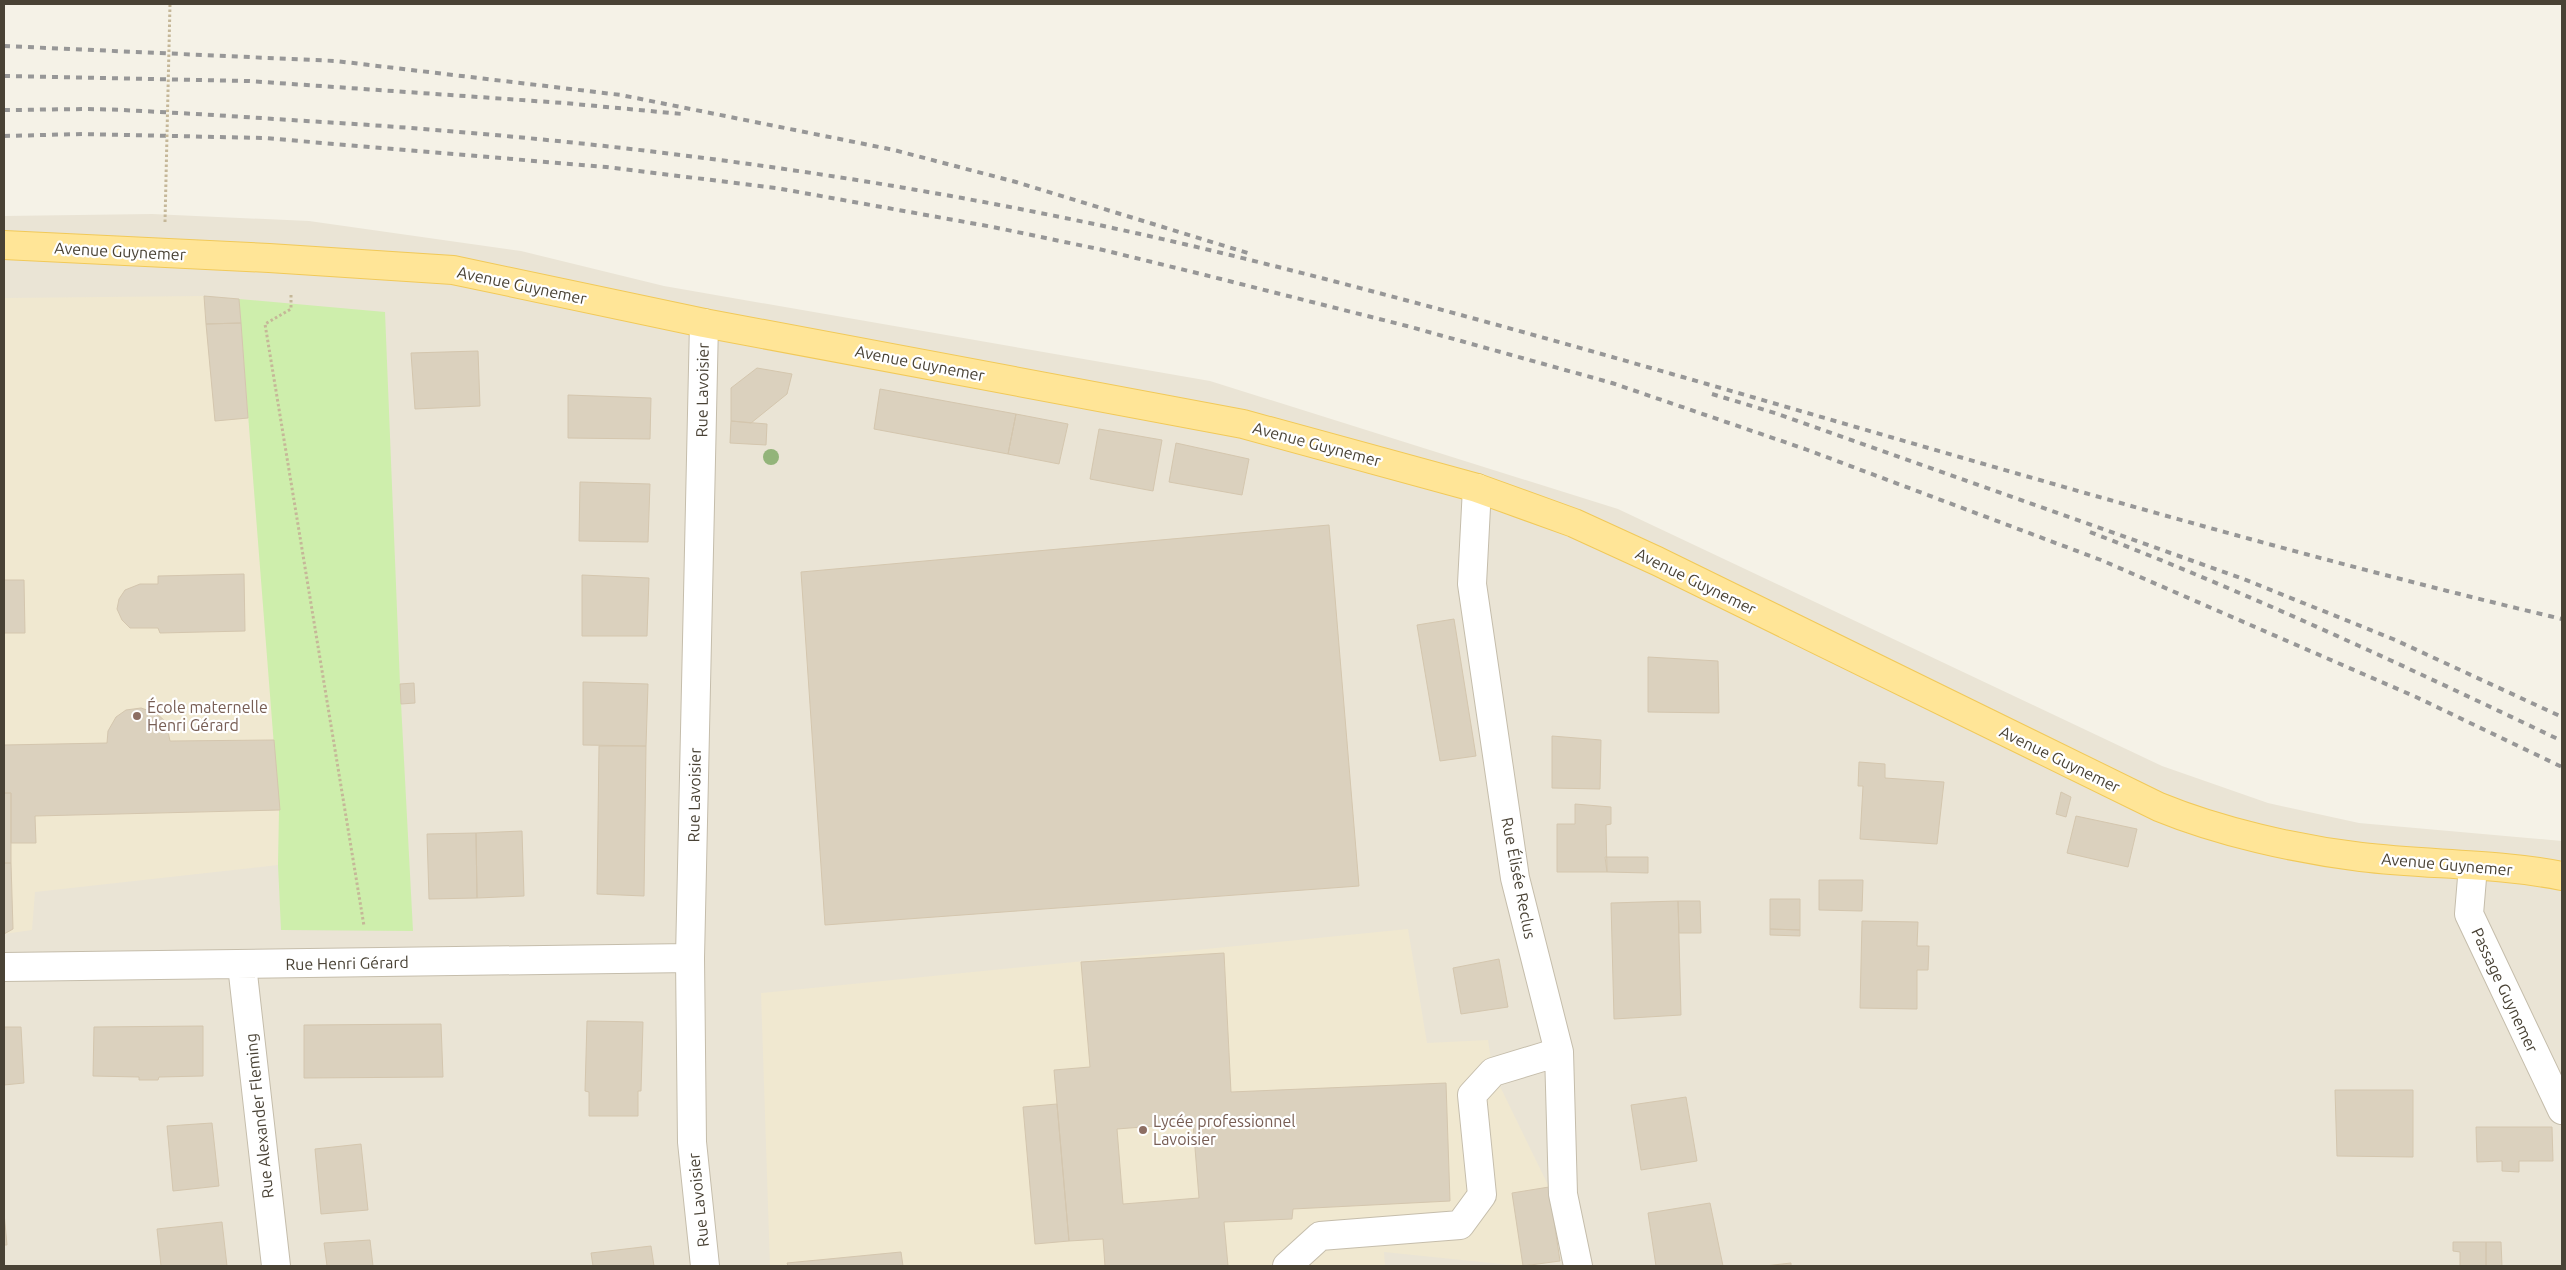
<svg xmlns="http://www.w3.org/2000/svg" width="2566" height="1270" font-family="Ubuntu,sans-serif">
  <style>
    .residential { fill: #eae4d5 }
    .education { fill: #f0e8d0 }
    .green { fill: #ceeeac }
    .building { fill: #dbd1be; stroke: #d4c6ae; fill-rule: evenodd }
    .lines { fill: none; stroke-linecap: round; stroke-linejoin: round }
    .minor-casing { stroke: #c5bdab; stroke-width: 30 }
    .major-casing { stroke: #f1c959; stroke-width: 30 }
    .path { stroke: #c5b798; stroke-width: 3; stroke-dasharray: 2.5 2.5; stroke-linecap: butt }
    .minor { stroke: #fff; stroke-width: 28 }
    .major { stroke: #ffe597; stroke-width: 28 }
    .rail { stroke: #979797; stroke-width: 4; stroke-dasharray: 6 6; stroke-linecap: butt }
    .path-bridge { stroke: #c5b798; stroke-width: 3; stroke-dasharray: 2.5 2.5; stroke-linecap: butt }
    .tree { fill: #93b47a }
    .education-dot { fill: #8d6e63; stroke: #fff; stroke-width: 2 }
    .labels { text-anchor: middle; stroke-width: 4.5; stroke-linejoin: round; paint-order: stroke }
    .street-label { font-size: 16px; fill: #494235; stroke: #fff }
    .education-label { font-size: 16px; fill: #785e54; stroke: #fff; text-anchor: start }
  </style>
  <rect width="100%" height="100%" fill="#f5f2e7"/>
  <!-- residential -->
  <path class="residential" d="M152,214l157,7 212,30 143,35 546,95 408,128 544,257 106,37 91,20 203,18v425h-2558v-1050z"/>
  <!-- education -->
  <path class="education" d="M204,296l35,3 41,511 -2,55 -243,27 -3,38 -28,4v-636z
    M1408,929l19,114 61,-3 5,32 56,115 11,74 -40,5 -136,-14 1,14h-615l-9,-273z"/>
  <!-- green -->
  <path class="green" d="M239,299l146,13 15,372 13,247 -132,-1 -3,-65 1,-55z"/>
  <!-- building -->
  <path class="building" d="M204,296l35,3 2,24 -35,1z
    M241,323l7,95 -33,3 -9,-97z
    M478,351l2,55 -65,3 -4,-56z
    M757,368l35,6 -5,20 -36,29 -20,-2v-33z
    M880,389l136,25 -8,40 -134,-25z
    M568,395l83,3 -1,41 -82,-1z
    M1016,414l52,10 -9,40 -51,-10z
    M731,421l36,3 -1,21 -36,-2z
    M1099,429l63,11 -9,51 -63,-12z
    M1176,443l73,16 -7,36 -73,-13z
    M580,482l70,2 -2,58 -69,-1z
    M1329,525l30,361 -534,39 -24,-353z
    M244,574l1,57 -85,2 -2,-5h-28l-8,-8 -5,-11 2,-10 6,-9 15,-6h18v-8z
    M582,575l67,3 -2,58h-65z
    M4,580h20l1,53h-21z
    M1454,619l22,137 -36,5 -23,-136z
    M1648,657l70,4 1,52 -71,-1z
    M583,682l65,2 -2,62 -63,-1z
    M414,683l1,20 -14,1 -1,-20z
    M141,708l15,5 10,9 4,19 104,-1 6,70 -245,6 1,27h-25v-50h-7v-48l103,-2 1,-12 8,-14 10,-7z
    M1552,736l49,4 -1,49 -48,-1z
    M599,746h47l-2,150 -47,-2z
    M1859,762l26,2v14l59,4 -7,62 -77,-5 3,-53h-5z
    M2061,792l10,5 -5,20 -10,-3z
    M4,793h7v70h-7z
    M1575,804l36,3v17l-5,1 1,47h-50v-48h18z
    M2076,816l61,13 -9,38 -61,-14z
    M522,831l2,65 -47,2 -1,-65z
    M476,833l1,65 -48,1 -2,-65z
    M1605,857h43v16l-41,-1z
    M4,863h7l2,66 -9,5z
    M1819,880h44l-1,31 -43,-1z
    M1770,899h30v31l-30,-1z
    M1678,901l3,114 -67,4 -3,-116z
    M1678,901h22l1,32h-22z
    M1862,921l56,1 -1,24h12l-1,24h-11v39l-57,-1z
    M1770,929l30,1v6l-30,-1z
    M1224,953l7,139 215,-9 4,118 -157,8 -1,10 -68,3 4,44h-123l-2,-27 -34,2 -15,-171 36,-3 -9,-105zM1193,1123l6,75 -76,6 -6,-75z
    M1499,959l9,48 -47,7 -8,-46z
    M587,1021l56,1 -2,69h-3v25h-49v-24l-4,-1z
    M441,1024l2,53 -139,1v-53z
    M203,1026v50l-44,1 -1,3h-19v-3l-46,-1 1,-49z
    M4,1027h17l3,56 -20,2z
    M2335,1090h78v67l-76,-1z
    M1686,1097l11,64 -56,9 -10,-65z
    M1057,1104l12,137 -34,3 -12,-137z
    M212,1123l7,63 -46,5 -6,-65z
    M2476,1127h76l1,34h-34v11l-17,-1v-10l-25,1z
    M361,1144l7,66 -47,4 -6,-65z
    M1549,1187l11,74 -37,5 -11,-73z
    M1710,1203l13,63h-67l-8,-53z
    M4,1213l3,32h-3z
    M222,1222l5,44h-66l-4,-37z
    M370,1240l3,26h-46l-3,-23z
    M2453,1242h33v24h-26v-14l-7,-1z
    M2486,1242h15l1,24h-16z
    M651,1246l3,20h-61l-2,-13z
    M901,1252l2,14h-115l-1,-3z
    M1791,1263v3h-26z"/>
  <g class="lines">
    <!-- minor casing -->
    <g class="minor-casing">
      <path id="minor" d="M704,323l-14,635 2,184 13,124
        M1477,488l-5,96 43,294 44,174 4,142 15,72
        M2473,866l-4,48 93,196
        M242,965l34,301
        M4,967l686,-9
        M1287,1266l33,-30 140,-11 22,-30 -10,-100 21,-23 66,-20"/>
    </g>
    <!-- major casing -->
    <g class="major-casing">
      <path id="major" d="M4,245l265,13 184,12 251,53 539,101 234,64 97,35 83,38 502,246c61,25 137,42 202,50 67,8 135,6 201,19"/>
    </g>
    <!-- path -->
    <path class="path" d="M291,295v14l-26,15 99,602"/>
    <!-- minor -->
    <use href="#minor" class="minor"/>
    <!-- major -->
    <use href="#major" class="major"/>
    <!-- rail -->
    <path class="rail" d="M4,46l332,15 285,34 273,55 122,32 235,72
      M4,76l245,5 315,22 118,11
      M4,110c39,0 79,-2 118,0 62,3 123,7 184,11 310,18 621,60 924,134 447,110 884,258 1332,364
      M4,136l78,-2 182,4 342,29 170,21 217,39 110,23 102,25 202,51 205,57 193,66 296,111 315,137 146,70
      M1712,394l66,20 463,164 152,61 169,78
      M2090,532c161,62 317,135 472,209"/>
    <!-- path-bridge -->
    <path class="path-bridge" d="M165,222l5,-218"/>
  </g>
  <!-- trees -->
  <circle class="tree" cx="771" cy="457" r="8"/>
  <!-- markers -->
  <g class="education-dot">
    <circle cx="137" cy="716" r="5"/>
    <circle cx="1143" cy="1130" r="5"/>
  </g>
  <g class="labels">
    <!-- street labels -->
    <g class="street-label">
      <text transform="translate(120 251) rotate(3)" y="6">Avenue Guynemer</text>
      <text transform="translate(522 285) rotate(12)" y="6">Avenue Guynemer</text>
      <text transform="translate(920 363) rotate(11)" y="6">Avenue Guynemer</text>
      <text transform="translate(702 390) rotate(-89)" y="6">Rue Lavoisier</text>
      <text transform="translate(1317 444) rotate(15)" y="6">Avenue Guynemer</text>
      <text transform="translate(1696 581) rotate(26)" y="6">Avenue Guynemer</text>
      <text transform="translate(2060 759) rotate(26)" y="6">Avenue Guynemer</text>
      <text transform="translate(694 795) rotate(-89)" y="6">Rue Lavoisier</text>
      <text transform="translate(2447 864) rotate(5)" y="6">Avenue Guynemer</text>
      <text transform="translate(1519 878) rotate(79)" y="6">Rue Élisée Reclus</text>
      <text transform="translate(347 963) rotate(-1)" y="6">Rue Henri Gérard</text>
      <text transform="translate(2505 990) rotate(65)" y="6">Passage Guynemer</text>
      <text transform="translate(259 1116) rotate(-96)" y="6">Rue Alexander Fleming</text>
      <text transform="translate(698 1200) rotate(-96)" y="6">Rue Lavoisier</text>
    </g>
    <!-- education labels -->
    <g class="education-label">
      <text x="147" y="713">École maternelle<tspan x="147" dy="18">Henri Gérard</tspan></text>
      <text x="1153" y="1127">Lycée professionnel<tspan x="1153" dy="18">Lavoisier</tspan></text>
    </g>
  </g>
  <!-- border -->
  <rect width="2566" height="1270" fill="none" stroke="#494235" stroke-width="10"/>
</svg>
